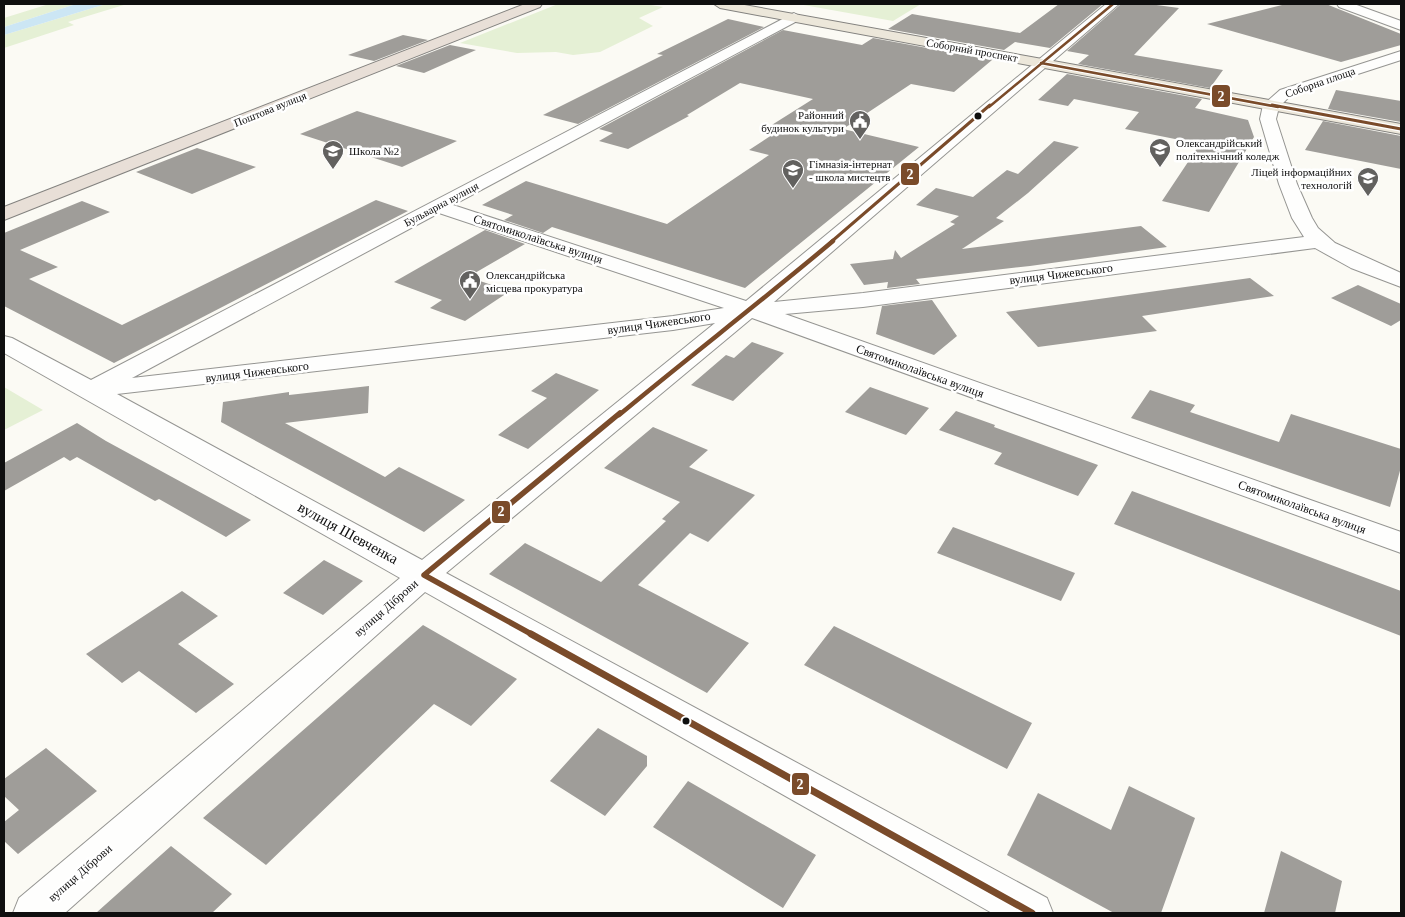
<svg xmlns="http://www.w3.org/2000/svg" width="1405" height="917" font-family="'Times New Roman',serif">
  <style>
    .green { fill: #e5f0d5 }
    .water { fill: #cce6f4 }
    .building { fill: #9f9d99 }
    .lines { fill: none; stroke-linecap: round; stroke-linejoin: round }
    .minor-casing { stroke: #959592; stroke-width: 2 }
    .major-casing { stroke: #83827f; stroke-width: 2 }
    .highway-casing { stroke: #83827f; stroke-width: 2 }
    .minor { fill: #fefefd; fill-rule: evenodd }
    .major { fill: #ece7da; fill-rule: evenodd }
    .highway { fill: #e8dfd7; fill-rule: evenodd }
    .bus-1-far4-casing { stroke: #fff; stroke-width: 4.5 }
    .bus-1-far3-casing { stroke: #fff; stroke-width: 5.5 }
    .bus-1-far2-casing { stroke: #fff; stroke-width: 8 }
    .bus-1-far1-casing { stroke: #fff; stroke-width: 9 }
    .bus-1-casing { stroke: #fff; stroke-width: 11 }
    .bus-1-far4 { stroke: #7a4b2a; stroke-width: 2.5 }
    .bus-1-far3 { stroke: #7a4b2a; stroke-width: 3 }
    .bus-1-far2 { stroke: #7a4b2a; stroke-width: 4.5 }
    .bus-1-far1 { stroke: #7a4b2a; stroke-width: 5.5 }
    .bus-1 { stroke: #7a4b2a; stroke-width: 7 }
    .bus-dot { fill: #0f0f0f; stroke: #fff; stroke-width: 2 }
    .labels { text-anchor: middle; stroke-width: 5; stroke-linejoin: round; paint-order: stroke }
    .far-street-label { font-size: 11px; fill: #0f0f0f; stroke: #fff }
    .far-poi-label { font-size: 11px; fill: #0f0f0f; stroke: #fff; text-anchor: start }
    .street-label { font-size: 12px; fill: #0f0f0f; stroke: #fff }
    .near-street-label { font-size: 15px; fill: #0f0f0f; stroke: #fff }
    .line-badge { stroke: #fff; stroke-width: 2 }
    .badge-label { font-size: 14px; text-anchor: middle; font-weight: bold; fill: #fff }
  </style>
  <rect width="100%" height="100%" fill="#fbfaf4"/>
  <!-- green -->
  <path class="green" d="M49,4h27l-72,23v-9z
    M106,4h21l-59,18 6,3 -70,23v-13z
    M558,4h87l18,3 -24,11 14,8 -53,26 -27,3 -17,-3 -39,1 -57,-10z
    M798,4h123l-28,17z
    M4,387l39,23 -39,20z"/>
  <!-- water -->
  <path class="water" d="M76,4h30l-102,31v-8z"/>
  <!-- building -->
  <path class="building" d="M1059,4h44l-53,44 -35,-6 -11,8 -116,-21 24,-15 108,19z
    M1121,4h28l30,4 -45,47 89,15 -13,18 -132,-24 11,-9 -22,-4z
    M1286,4h40l75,30v11l-60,17 -134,-38z
    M728,19l36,8 -186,97 -35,-9 120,-60 -6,-1z
    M783,30l79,15 11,-7 119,22 -38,32 -43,-8 -68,45 76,18 -174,141 -193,-61 -9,6 -39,-13 9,-5 -31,-10 44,-24 141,43 102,-69 -20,-5 29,-19 -11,-3 46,-29 -73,-16 -53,32 2,1 -61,33 -29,-8 14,-8 -14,-4z
    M403,35l25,5 -54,21 -26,-6z
    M450,45l26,5 -52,23 -28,-7z
    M1067,74l135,25 -7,9 53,12 6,17 -45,75 -47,-11 38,-57 -75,-15 14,-17 -65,-13 -6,7 -30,-6z
    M1336,90l65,11v21l-73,-13z
    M357,111l100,30 -55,26 -102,-33z
    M1323,121l78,15v33l-96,-19z
    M1054,141l25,6 -51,46 -32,25 8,3 -42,28 179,-23 26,21 -137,19 -114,13 4,5 -33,4 1,-6 -24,3 -14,-21 43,-5 2,-9 6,8 54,-34 -5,-2 9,-6 -43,-11 20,-17 37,9 34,-27 11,4z
    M197,148l59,19 -64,27 -56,-22z
    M376,200l32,11 -294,152 -110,-57v-73l78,-32 28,11 -90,38 38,17 -29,12 93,46z
    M485,230l40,14 -57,33 42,14 -45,30 -35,-13 12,-8 -48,-18z
    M1250,278l24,18 -132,20 15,15 -119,16 -32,-35z
    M1358,285l43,19v16l-10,6 -60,-28z
    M932,300l25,36 -23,19 -58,-21 6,-28z
    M752,342l32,11 -51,48 -42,-16 35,-30 8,3z
    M556,373l43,17 -71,59 -30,-14 49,-37 -16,-7z
    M369,386l-1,27 -83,10 100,54 14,-10 66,33 -41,32 -203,-110 2,-20 66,-10v3z
    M870,387l59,21 -23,27 -61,-23z
    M1150,390l45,15 -5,7 89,30 12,-28 110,35v18l-11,40 -259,-89z
    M956,411l39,14 -1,2 104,38 -20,31 -84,-32 8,-11 -63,-23z
    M77,423l29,18 145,79 -25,17 -67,-38 -4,2 -78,-44 -7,4 -6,-4 -60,34v-28z
    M653,427l55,23 -19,17 66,28 -47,47 -18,-9 -52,52 111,58 -42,50 -218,-119 36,-31 76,39 65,-61 -4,-2 18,-17 -76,-34z
    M1132,491l269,100v45l-287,-112z
    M953,527l122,46 -14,28 -124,-48z
    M324,560l39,21 -40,34 -40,-22z
    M182,591l36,25 -40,28 56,40 -38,29 -57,-42 -17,12 -36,-29z
    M423,625l94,54 -46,47 -37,-22 -168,161 -63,-47z
    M834,626l198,97 -25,46 -203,-104z
    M598,728l49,28v10l-42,50 -55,-35z
    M46,748l51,43 -79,63 -14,-13v-19l15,-12 -15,-14v-17z
    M688,781l128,74 -33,53 -130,-81z
    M1129,786l66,32 -34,95h-47l-107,-58 31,-62 73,37z
    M171,846l61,48 -20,19h-116z
    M1281,851l61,30 -7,32h-71z"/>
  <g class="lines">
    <!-- minor casing -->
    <g class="minor-casing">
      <path id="minor" d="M1106,4h13l-345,298 89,-9 441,-56 -12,-19 -13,-34 -19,-65 3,-14 17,-15 121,-39v9l-111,36 -11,11 -3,12 21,65 15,34 6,10 17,15 66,30v14l-50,-19 -36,-20 -452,59 -78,7 616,218v21l-649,-235 -306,255 601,325 6,15h-61l-567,-321 -360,321h-52l6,-15 381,-320 -396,-225v-17l8,2 79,42 703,-367 7,4 -2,3 -346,185 293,96zM439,213l285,95 -51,8 -541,62zM715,323l-293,237 -305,-166 556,-64z
        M1337,4h17l47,17v9l-62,-23z"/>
    </g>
    <!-- major casing -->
    <g class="major-casing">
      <path id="major" d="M714,4h25l662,120v10l-681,-126z"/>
    </g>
    <!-- highway casing -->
    <g class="highway-casing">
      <path id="highway" d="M525,4h17l-2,3 -536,213v-13z"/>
    </g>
    <!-- minor -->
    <use href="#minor" class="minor"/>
    <!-- major -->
    <use href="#major" class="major"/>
    <!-- highway -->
    <use href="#highway" class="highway"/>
    <!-- bus-1-far4 casing -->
    <g class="bus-1-far4-casing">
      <path id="bus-1-far4" d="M1041,63l237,44
        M989,107l124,-103"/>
    </g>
    <!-- bus-1-far3 casing -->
    <g class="bus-1-far3-casing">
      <path id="bus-1-far3" d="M1272,105l129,24
        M831,242l159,-137"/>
    </g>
    <!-- bus-1-far2 casing -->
    <g class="bus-1-far2-casing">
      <path id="bus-1-far2" d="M619,415c71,-59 144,-115 214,-174"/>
    </g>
    <!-- bus-1-far1 casing -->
    <g class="bus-1-far1-casing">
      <path id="bus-1-far1" d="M533,635l-109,-60 196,-162"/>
    </g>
    <!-- bus-1 casing -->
    <g class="bus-1-casing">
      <path id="bus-1" d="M531,634l501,279"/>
    </g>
    <!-- bus-1-far4 -->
    <use href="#bus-1-far4" class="bus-1-far4"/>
    <!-- bus-1-far3 -->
    <use href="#bus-1-far3" class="bus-1-far3"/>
    <!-- bus-1-far2 -->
    <use href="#bus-1-far2" class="bus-1-far2"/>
    <!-- bus-1-far1 -->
    <use href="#bus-1-far1" class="bus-1-far1"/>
    <!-- bus-1 -->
    <use href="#bus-1" class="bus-1"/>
  </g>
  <!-- icons -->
  <defs>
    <g id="civic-pin" transform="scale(1.125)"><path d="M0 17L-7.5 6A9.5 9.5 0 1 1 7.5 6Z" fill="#62615f" stroke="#fff"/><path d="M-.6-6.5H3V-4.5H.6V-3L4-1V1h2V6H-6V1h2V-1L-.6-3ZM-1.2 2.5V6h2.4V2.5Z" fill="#fff"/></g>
    <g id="university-pin" transform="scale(1.125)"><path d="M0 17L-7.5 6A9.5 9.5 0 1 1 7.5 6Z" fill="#62615f" stroke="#fff"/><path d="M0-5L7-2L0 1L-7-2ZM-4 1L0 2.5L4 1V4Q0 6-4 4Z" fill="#fff"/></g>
    <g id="school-pin" transform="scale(1.125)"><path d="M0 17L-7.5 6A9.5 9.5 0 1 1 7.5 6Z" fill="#62615f" stroke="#fff"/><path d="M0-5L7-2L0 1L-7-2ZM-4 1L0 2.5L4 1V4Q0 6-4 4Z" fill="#fff"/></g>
  </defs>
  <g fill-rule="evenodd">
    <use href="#civic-pin" x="860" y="121"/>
    <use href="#university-pin" x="1160" y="149"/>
    <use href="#school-pin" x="333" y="151"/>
    <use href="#school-pin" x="793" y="170"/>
    <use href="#school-pin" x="1368" y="178"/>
    <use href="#civic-pin" x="470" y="281"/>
  </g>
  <!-- markers -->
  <g class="bus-dot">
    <circle cx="978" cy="116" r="4.5"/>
    <circle cx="686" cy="721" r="4.5"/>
  </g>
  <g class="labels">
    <!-- far-street labels -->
    <g class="far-street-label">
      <text transform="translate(972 50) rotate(10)" y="4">Соборний проспект</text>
      <text transform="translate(1320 82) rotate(-19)" y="4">Соборна площа</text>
      <text transform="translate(270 109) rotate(-22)" y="4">Поштова вулиця</text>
      <text transform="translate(441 204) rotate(-28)" y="4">Бульварна вулиця</text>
    </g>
    <!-- far-poi labels -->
    <g class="far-poi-label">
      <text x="844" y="119" text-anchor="end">Районний<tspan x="844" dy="13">будинок культури</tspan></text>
      <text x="1176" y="147">Олександрійський<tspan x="1176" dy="13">політехнічний коледж</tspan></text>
      <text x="349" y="155">Школа №2</text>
      <text x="809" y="168">Гімназія-інтернат<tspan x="809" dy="13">- школа мистецтв</tspan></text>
      <text x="1352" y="176" text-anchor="end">Ліцей інформаційних<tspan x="1352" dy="13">технологій</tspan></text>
      <text x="486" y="279">Олександрійська<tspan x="486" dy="13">місцева прокуратура</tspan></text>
    </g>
    <!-- street labels -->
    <g class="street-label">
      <text transform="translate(538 239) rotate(18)" y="4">Святомиколаївська вулиця</text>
      <text transform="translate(1061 274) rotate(-7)" y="4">вулиця Чижевського</text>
      <text transform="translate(659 323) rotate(-8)" y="4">вулиця Чижевського</text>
      <text transform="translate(920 371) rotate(20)" y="4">Святомиколаївська вулиця</text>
      <text transform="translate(257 372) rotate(-7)" y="4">вулиця Чижевського</text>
      <text transform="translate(1302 507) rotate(20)" y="4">Святомиколаївська вулиця</text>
      <text transform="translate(386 608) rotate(-41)" y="4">вулиця Діброви</text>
      <text transform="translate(80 873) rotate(-41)" y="4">вулиця Діброви</text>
    </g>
    <!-- near-street labels -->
    <g class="near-street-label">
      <text transform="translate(348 533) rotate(29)" y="5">вулиця Шевченка</text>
    </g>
  </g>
  <g class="line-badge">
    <rect x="1211" y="84" width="20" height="24" rx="5" fill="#7a4b2a"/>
    <rect x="900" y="162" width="20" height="24" rx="5" fill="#7a4b2a"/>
    <rect x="491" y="500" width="20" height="24" rx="5" fill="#7a4b2a"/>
    <rect x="791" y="772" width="19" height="24" rx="5" fill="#7a4b2a"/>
  </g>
  <g class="badge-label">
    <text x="1221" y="101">2</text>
    <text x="910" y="179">2</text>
    <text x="501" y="516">2</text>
    <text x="800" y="789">2</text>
  </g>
  <!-- border -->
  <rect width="1405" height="917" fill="none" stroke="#0f0f0f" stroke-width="10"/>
</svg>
